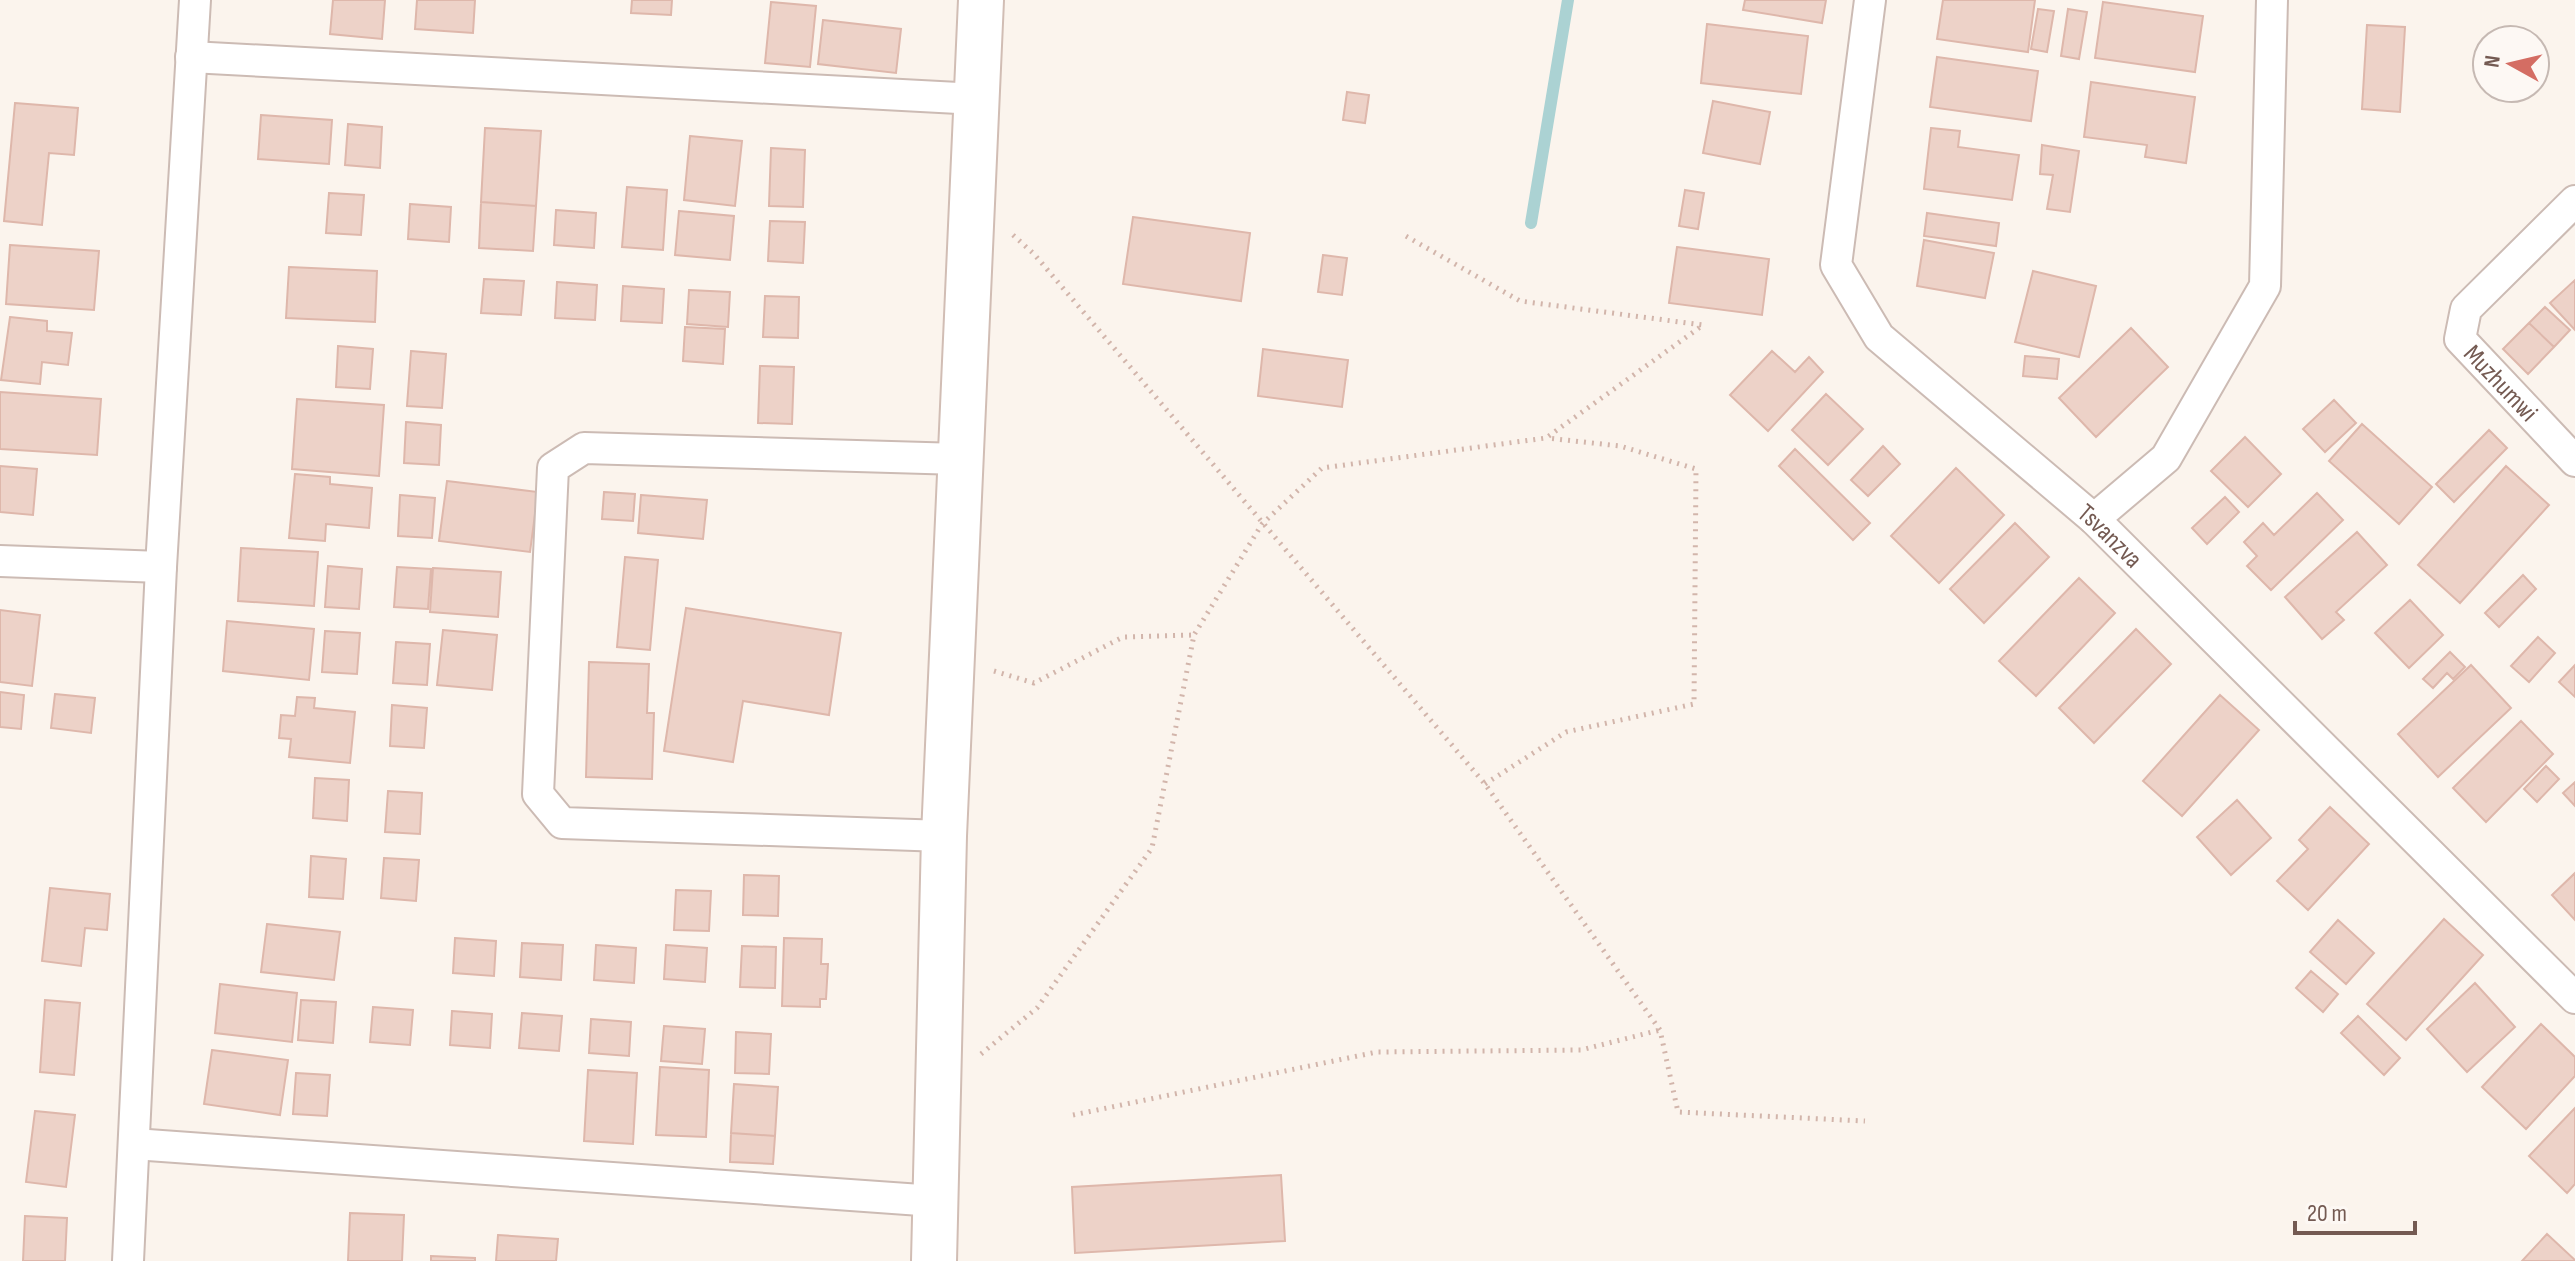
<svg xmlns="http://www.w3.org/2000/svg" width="2575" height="1261" font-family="'Sofia Sans Condensed',sans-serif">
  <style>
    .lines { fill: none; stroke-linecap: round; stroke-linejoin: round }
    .stream { stroke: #abd2d3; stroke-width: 12 }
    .building { fill: #edd2c8; stroke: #deb7ab; stroke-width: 2 }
    .street-casing { stroke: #ccbbb4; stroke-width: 34 }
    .secondary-casing { stroke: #d1bdb4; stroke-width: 48 }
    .path { stroke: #d2b5ab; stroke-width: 5; stroke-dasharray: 2 6; stroke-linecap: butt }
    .street { stroke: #fff; stroke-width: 30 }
    .secondary { stroke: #fff; stroke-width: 44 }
    .labels { text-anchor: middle; stroke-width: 6; stroke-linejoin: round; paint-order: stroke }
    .street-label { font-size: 26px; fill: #745a52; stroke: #fdf8f4 }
  </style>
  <rect width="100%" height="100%" fill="#fbf4ed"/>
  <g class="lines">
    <!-- stream -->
    <path class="stream" d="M1531,223l37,-223"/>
  </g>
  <!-- building -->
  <path class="building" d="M333,0h52l-3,39 -52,-5z
    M417,0h58l-2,33 -58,-4z
    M632,0h40l-1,15 -40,-2z
    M1745,0h81l-4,23 -79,-13z
    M1943,0h92l-7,52 -91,-13z
    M771,2l45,4 -6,61 -45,-4z
    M2103,2l100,14 -8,56 -100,-14z
    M2038,9l16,2 -7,41 -16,-3z
    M2068,9l19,3 -8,47 -18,-3z
    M823,20l78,9 -5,44 -78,-9z
    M1707,24l101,12 -7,58 -100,-11z
    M2367,25l38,2 -5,85 -38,-3z
    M1937,57l101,14 -7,50 -101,-14z
    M2091,82l104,15 -9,66 -41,-6 2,-12 -63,-8z
    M1347,92l22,3 -4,28 -22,-3z
    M1713,101l57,11 -10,52 -57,-11z
    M15,103l63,5 -4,47 -25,-2 -7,72 -38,-4z
    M261,115l71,5 -3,44 -71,-5z
    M348,124l34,3 -2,41 -35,-3z
    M485,128l56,3 -5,75 -55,-4z
    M1931,128l29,3 -2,16 61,8 -7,45 -88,-11z
    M690,136l52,5 -7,65 -51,-6z
    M2042,145l37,6 -9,61 -23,-3 6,-34 -13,-1z
    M771,148l34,2 -2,57 -34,-1z
    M627,187l40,3 -4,60 -41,-3z
    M1685,190l19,3 -6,36 -19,-3z
    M329,193l35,2 -3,40 -35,-2z
    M481,202l55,4 -3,45 -54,-3z
    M410,204l41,3 -2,35 -41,-3z
    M556,210l40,3 -2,35 -40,-3z
    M679,211l55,5 -4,44 -55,-5z
    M1927,213l72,10 -3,23 -72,-10z
    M1133,217l117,16 -9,68 -118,-17z
    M770,221l35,1 -2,41 -35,-2z
    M1924,240l70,13 -9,45 -68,-12z
    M10,245l89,6 -5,59 -88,-6z
    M1677,247l92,12 -7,56 -93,-12z
    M1323,255l24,3 -5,37 -24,-3z
    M289,267l88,4 -2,51 -89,-4z
    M2033,271l63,15 -17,71 -64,-15z
    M484,279l40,2 -3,34 -40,-2z
    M2575,280v50l-25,-27z
    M557,282l40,3 -2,35 -40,-2z
    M623,286l41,3 -2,34 -41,-2z
    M689,290l41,2 -2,35 -41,-3z
    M765,296l34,1 -1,41 -35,-1z
    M2545,307l25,23 -16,17 -25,-24z
    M10,317l37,4v10l25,2 -4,32 -26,-3 -2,22 -39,-4z
    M2529,323l25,24 -26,27 -25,-25z
    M685,327l40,2 -2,35 -40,-3z
    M2131,328l37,39 -72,70 -37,-39z
    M338,346l35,3 -3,40 -34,-2z
    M1263,349l85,11 -6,47 -84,-11z
    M411,351l35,3 -4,54 -35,-2z
    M1772,351l23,21 14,-15 14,15 -55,59 -38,-36z
    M2025,356l34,3 -2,20 -34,-3z
    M760,366l34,1 -2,57 -34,-1z
    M0,392l101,7 -4,56 -97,-6z
    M1826,394l37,35 -35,36 -36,-35z
    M297,399l87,6 -5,71 -87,-7z
    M2334,400l22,23 -31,29 -22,-23z
    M406,422l35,3 -2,40 -35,-2z
    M2362,424l70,63 -33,37 -70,-63z
    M2489,430l18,18 -53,54 -18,-18z
    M2245,437l36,37 -33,33 -37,-36z
    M1883,446l17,18 -32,32 -17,-16z
    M1795,449l75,74 -17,17 -74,-74z
    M0,466l37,3 -4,46 -33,-3z
    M2506,466l43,39 -89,98 -42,-38z
    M1956,468l48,47 -65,68 -48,-47z
    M295,474l35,3v7l42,4 -3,40 -43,-4 -1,17 -36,-3z
    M447,481l91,11 -8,60 -91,-11z
    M604,492l31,2 -2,27 -31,-2z
    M2317,493l26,27 -72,70 -24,-24 10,-10 -13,-14 19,-19 11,12z
    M400,495l35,3 -3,40 -34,-2z
    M641,495l66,5 -4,39 -65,-6z
    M2225,497l14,15 -32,32 -15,-16z
    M2015,523l34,34 -65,66 -34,-34z
    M2357,532l30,33 -51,47 8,8 -22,19 -37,-42z
    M241,548l77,4 -4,54 -76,-5z
    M625,557l33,3 -8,90 -33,-3z
    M328,566l34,3 -3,40 -34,-2z
    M397,567l34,2 -3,40 -34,-2z
    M433,568l68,4 -3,45 -68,-5z
    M2523,575l13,14 -37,38 -14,-14z
    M2079,578l36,35 -79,83 -37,-35z
    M2410,600l33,35 -34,33 -34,-35z
    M686,608l155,25 -12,82 -86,-14 -10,61 -69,-11z
    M0,610l40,5 -8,71 -32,-4z
    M227,621l87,8 -5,51 -86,-9z
    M2136,629l35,35 -77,79 -35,-35z
    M443,630l54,5 -5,55 -55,-5z
    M325,631l35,2 -3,41 -35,-2z
    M2538,637l17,16 -26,29 -18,-16z
    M396,642l34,2 -3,41 -34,-2z
    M2450,652l15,15 -12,12 -6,-6 -14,15 -10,-9z
    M589,662l60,2 -2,49h7l-2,66 -66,-2z
    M2471,665l40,43 -73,69 -40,-43z
    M2575,665v32l-16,-15z
    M0,692l24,3 -3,34 -21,-2z
    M55,694l40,4 -4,35 -40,-5z
    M2220,695l39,35 -77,86 -39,-35z
    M297,697l18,1 -1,10 41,4 -5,51 -61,-6 2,-18 -12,-1 2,-23 14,1z
    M392,705l35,3 -3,40 -34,-2z
    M2521,721l32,33 -67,68 -33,-34z
    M2546,766l13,13 -22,23 -13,-13z
    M315,778l34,2 -2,41 -34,-3z
    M2575,782v24l-12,-13z
    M388,791l34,2 -2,41 -35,-2z
    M2237,800l34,38 -40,37 -34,-38z
    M2330,807l39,37 -61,66 -31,-29 31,-32 -9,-9z
    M311,856l35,3 -3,40 -34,-2z
    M384,858l35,2 -3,41 -35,-3z
    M2575,873v47l-23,-25z
    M744,875l35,1 -1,40 -35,-1z
    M50,888l60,6 -3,36 -22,-2 -4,38 -39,-5z
    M676,890l35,1 -2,40 -35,-1z
    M2444,919l39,36 -77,85 -39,-36z
    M2338,920l36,33 -28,31 -36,-32z
    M267,924l73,8 -6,48 -73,-8z
    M455,938l41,3 -2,35 -41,-3z
    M784,938l38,1 -1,25h7l-2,35h-6v8l-38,-1z
    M522,943l41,2 -2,35 -41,-3z
    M596,945l40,3 -2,35 -40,-3z
    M666,945l41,3 -2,34 -41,-3z
    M742,946l34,1 -1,41 -35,-1z
    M2311,971l27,23 -15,18 -27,-24z
    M2475,983l40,44 -48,45 -40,-43z
    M220,984l77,9 -5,49 -77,-9z
    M45,1000l35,3 -6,72 -34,-3z
    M301,1000l35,2 -3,41 -35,-3z
    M373,1007l40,3 -3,35 -40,-3z
    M452,1011l40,3 -2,34 -40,-3z
    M522,1013l40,3 -3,35 -40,-3z
    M2358,1016l42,42 -16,17 -43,-42z
    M591,1019l40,3 -2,34 -40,-3z
    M2541,1024l34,33v19l-49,53 -44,-42z
    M664,1026l41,3 -3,35 -41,-3z
    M736,1032l35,2 -2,40 -34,-1z
    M212,1050l76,10 -8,55 -76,-11z
    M660,1067l49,3 -3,67 -50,-2z
    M588,1070l49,3 -4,71 -49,-3z
    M296,1073l34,2 -3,41 -34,-2z
    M734,1084l44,3 -3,49 -44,-3z
    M2575,1108v76l-8,9 -38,-37z
    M35,1111l40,4 -9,72 -40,-5z
    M731,1133l44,3 -2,28 -43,-2z
    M1281,1175l4,66 -210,12 -3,-66z
    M350,1213l54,2 -2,46h-54z
    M25,1216l42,2 -2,43h-42z
    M2547,1234l28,26v1h-53z
    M498,1235l60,4 -2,22h-60z
    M431,1256l44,2v3h-44z"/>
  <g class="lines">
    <!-- street casing -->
    <g class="street-casing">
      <g id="street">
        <path id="s1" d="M1870,0l-34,265 43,72 215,182 481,479"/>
        <path d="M191,57l786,42"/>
        <path id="s2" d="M2575,201l-109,108 -6,30 115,122"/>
        <path d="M2094,519l72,-61 99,-172 7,-286"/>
        <path d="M0,561l161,6"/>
        <path d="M944,836l-382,-13 -24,-29 15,-326 31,-20 376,11"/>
        <path d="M134,1144l801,57"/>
        <path d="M128,1261l33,-694 34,-567"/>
      </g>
    </g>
    <!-- secondary casing -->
    <g class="secondary-casing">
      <path id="secondary" d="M934,1261l10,-425 37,-836"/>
    </g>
    <!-- path -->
    <path class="path" d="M1013,235l21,19 451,530 175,246 18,82 187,9
      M994,671l40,12 89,-46 71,-2
      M1485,784l81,-52 128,-28 2,-235 -76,-23 -73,-8
      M981,1054l56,-46 115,-160 42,-213 68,-111 60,-56 224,-30 157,-113 -183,-24 -116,-66
      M1073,1115l304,-63 204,-2 79,-20"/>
    <!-- street -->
    <use href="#street" class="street"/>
    <!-- secondary -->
    <use href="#secondary" class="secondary"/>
  </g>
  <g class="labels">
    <!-- street labels -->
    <g class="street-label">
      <text dy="9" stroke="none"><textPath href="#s2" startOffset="244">Muzhumwi</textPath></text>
      <text dy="9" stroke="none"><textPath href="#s1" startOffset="656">Tsvanzva</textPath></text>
    </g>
  </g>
  <!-- north arrow -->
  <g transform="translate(2511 64) rotate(278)"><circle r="38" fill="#fdf8f4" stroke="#c6b9b3" stroke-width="2"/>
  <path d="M0-6L14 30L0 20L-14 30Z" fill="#d46d63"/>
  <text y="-12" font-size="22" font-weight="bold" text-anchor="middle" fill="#745a52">N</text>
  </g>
  <!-- scale -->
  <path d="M2295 1221v12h120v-12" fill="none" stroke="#745a52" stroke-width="4"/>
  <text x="2307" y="1221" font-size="24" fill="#745a52" stroke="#fdf8f4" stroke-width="6" paint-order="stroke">20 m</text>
</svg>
